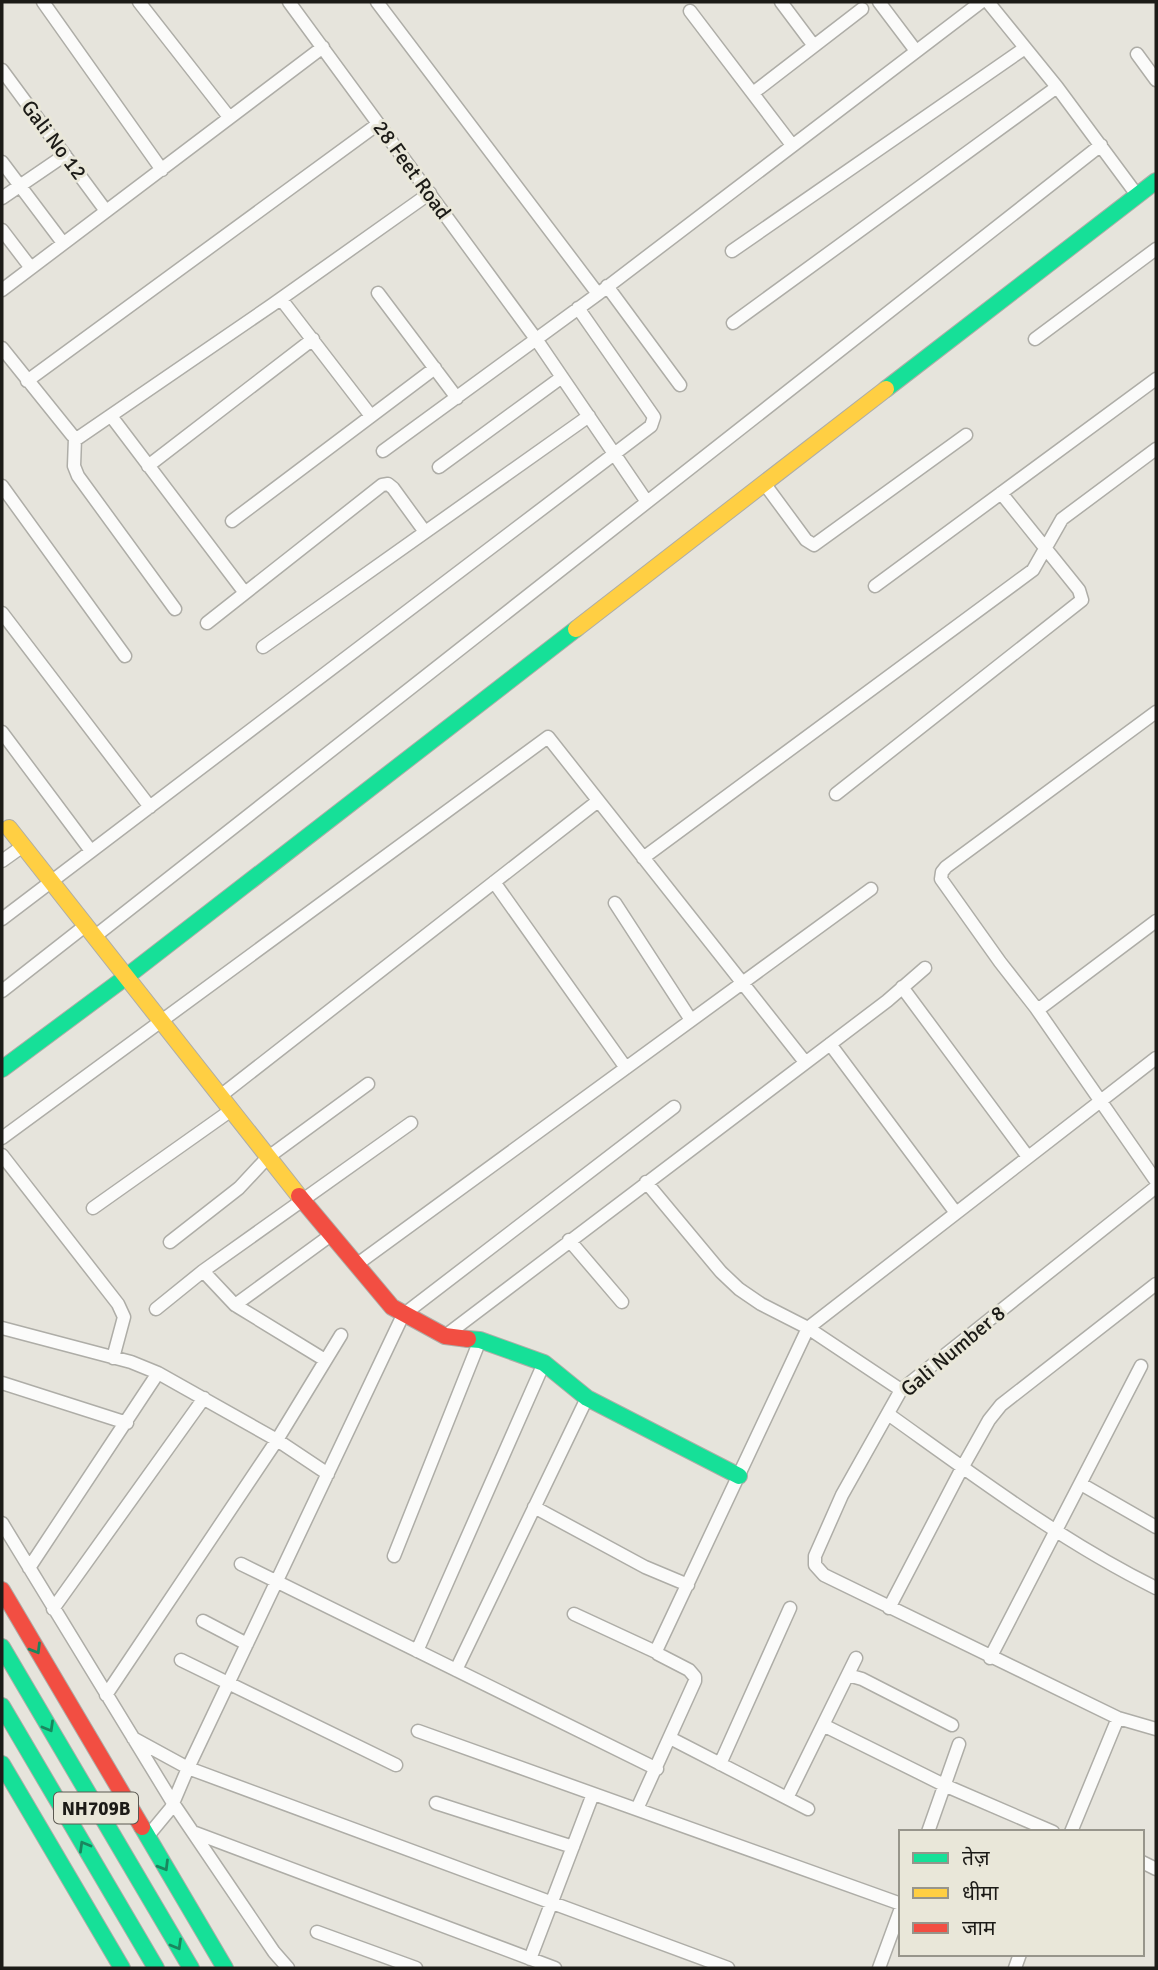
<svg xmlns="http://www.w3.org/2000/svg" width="1158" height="1970" font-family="Signika,'Noto Sans Devanagari',sans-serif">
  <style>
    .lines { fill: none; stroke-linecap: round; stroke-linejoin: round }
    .street-casing { stroke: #aeada7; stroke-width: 15 }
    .fast-casing { stroke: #aeada7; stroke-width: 18 }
    .slow-casing { stroke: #aeada7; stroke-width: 18 }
    .jam-casing { stroke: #aeada7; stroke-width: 18 }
    .street { stroke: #fbfbfa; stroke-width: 12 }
    .fast { stroke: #16e098; stroke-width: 16 }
    .slow { stroke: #ffcf43; stroke-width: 16 }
    .jam { stroke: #f24e42; stroke-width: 16 }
    .oneway { stroke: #19875e }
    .labels { text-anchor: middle; stroke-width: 6; stroke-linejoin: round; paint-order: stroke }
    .shield { fill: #e9e7d9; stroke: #5a5851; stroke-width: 2 }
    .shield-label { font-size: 19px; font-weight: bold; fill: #1c1b17 }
    .street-label { font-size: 21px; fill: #1c1b17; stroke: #e9e7d9 }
  </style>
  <rect width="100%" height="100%" fill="#e6e4dc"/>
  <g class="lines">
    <!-- street casing -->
    <g class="street-casing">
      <path id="street" d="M43,2l119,168
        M139,2l90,115
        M289,2l247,337 111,163
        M377,2l221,292
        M781,2l33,44
        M879,2l37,49
        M988,2l69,85 80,108
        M690,11l102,134
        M1137,54l19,26
        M2,70l104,141
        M753,93l109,-84
        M2,162l61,81
        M2,198l63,-43
        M2,230l29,38
        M732,251l293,-203
        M607,286l73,99
        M2,290l321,-243
        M378,293l79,105
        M281,299l90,117
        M733,323l324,-236
        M1035,339l121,-90
        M2,348l70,87 6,3 194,-133 158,-112
        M27,381l351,-257
        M111,416l134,177
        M75,438l-1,28 4,10 97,133
        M383,451l215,-157 383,-292
        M148,466l165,-127
        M439,467l123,-90
        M764,483l42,57 8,5 152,-110
        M2,486l123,170
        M232,521l203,-153
        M875,586l281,-207
        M2,613l148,194
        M207,623l175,-138 6,-1 5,4 32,44
        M263,647l326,-231
        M1156,712l-210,155 -4,5 -1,7 59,83 36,46 7,-2 113,-85
        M2,732l89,119
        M836,794l246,-194 -3,-10 -78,-97
        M643,858l390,-288 29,-51 94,-70
        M2,861l21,-15
        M494,882l132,186
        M615,903l76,117
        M2,919l649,-493 3,-9 -76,-109
        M94,937l1007,-792
        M902,987l126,170
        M2,991l83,-65
        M1036,1008l120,173
        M830,1044l126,169
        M219,1097l379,-296
        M2,1138l546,-401 257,325
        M2,1155l116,149 6,13 -11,41
        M646,1182l75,90 18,17 22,15 47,24 93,62
        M1156,1187l-255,203 -59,105 -27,61v9l9,10 294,143 38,11
        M93,1208l137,-97
        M569,1240l53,62
        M170,1242l69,-54 28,-30 101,-74
        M356,1265l515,-376
        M203,1271l32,34 90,55
        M235,1305l96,-70
        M156,1309l47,-38 208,-148
        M2,1328l129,34 27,11 119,67 51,34
        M445,1336l442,-335 38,-33
        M2,1383l125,40
        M888,1414c87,62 173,127 268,174
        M1081,1484l75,43
        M534,1507l111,60 43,18
        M2,1523l171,280 101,149 14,16
        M394,1556l86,-216
        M241,1564l416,205
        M29,1568l129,-195
        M889,1608l73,-140 27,-48 12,-15 155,-121
        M53,1609l151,-211
        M574,1614l82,38
        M203,1621l44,23
        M417,1651l127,-288
        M990,1658l151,-292
        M181,1660l215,105
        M456,1670l131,-272
        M848,1675l14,4 90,46
        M106,1695l171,-255 64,-105
        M823,1725l121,60 109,47
        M418,1731l483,173
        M133,1738l55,30 540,200
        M670,1738l138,71
        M720,1764l70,-156
        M787,1798l69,-140
        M436,1803l137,44
        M637,1809l58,-128v-4l-6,-7 -31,-16 -2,-3 152,-323 348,-270
        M193,1832l362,136
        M928,1832l31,-88
        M1071,1832l47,-114
        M147,1837l24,-29 17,-40 215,-453 271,-208
        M1142,1862l14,7
        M317,1932l99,36
        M530,1959l63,-165
        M879,1968l22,-60
        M1015,1968l5,-14"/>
    </g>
    <!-- fast casing -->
    <g class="fast-casing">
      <path id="fast" d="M886,389l270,-208
        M2,1069l124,-92 450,-348
        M468,1339l12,1 64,23 43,35 152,78
        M2,1647l189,321
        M2,1706l154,262
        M2,1764l120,204
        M142,1827l83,141"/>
    </g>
    <!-- slow casing -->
    <g class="slow-casing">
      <path id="slow" d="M576,629l310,-240
        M9,828l290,368"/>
    </g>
    <!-- jam casing -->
    <g class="jam-casing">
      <path id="jam" d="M299,1196l93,111 53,29 23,3
        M2,1590l140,237"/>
    </g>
    <!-- street -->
    <use href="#street" class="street"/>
    <!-- fast -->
    <use href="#fast" class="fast"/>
    <!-- slow -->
    <use href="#slow" class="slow"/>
    <!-- jam -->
    <use href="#jam" class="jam"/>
  </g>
  <!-- one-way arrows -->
  <defs><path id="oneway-chevron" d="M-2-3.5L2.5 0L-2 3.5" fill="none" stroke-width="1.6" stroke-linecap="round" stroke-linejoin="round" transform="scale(1.75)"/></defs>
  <g class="oneway">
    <use href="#oneway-chevron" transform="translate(36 1649) rotate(59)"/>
    <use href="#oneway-chevron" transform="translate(49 1727) rotate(60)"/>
    <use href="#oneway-chevron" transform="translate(84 1846) rotate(-120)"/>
    <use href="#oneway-chevron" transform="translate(164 1866) rotate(59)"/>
    <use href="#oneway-chevron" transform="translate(177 1945) rotate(60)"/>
  </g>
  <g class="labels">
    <!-- shield labels -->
    <rect class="shield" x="54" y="1792.5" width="84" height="31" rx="5"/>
    <g class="shield-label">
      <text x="96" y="1815">NH709B</text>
    </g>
    <!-- street labels -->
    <g class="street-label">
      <text transform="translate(54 140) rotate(53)" y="7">Gali No 12</text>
      <text transform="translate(412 170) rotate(54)" y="7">28 Feet Road</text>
      <text transform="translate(953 1351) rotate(-40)" y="7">Gali Number 8</text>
    </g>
  </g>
  <!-- border -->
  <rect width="1158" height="1970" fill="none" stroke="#1c1b17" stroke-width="7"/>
  <!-- legend -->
  <rect x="899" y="1830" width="245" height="126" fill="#e9e7d9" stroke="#97958b" stroke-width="2"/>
  <rect x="913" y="1853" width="35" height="10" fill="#16e098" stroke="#97958b" stroke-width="2"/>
  <text x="962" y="1865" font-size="21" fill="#1c1b17">तेज़</text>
  <rect x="913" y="1888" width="35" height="10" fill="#ffcf43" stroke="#97958b" stroke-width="2"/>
  <text x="962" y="1900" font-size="21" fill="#1c1b17">धीमा</text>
  <rect x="913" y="1923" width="35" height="10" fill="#f24e42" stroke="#97958b" stroke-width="2"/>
  <text x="962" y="1935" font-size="21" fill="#1c1b17">जाम</text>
</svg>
